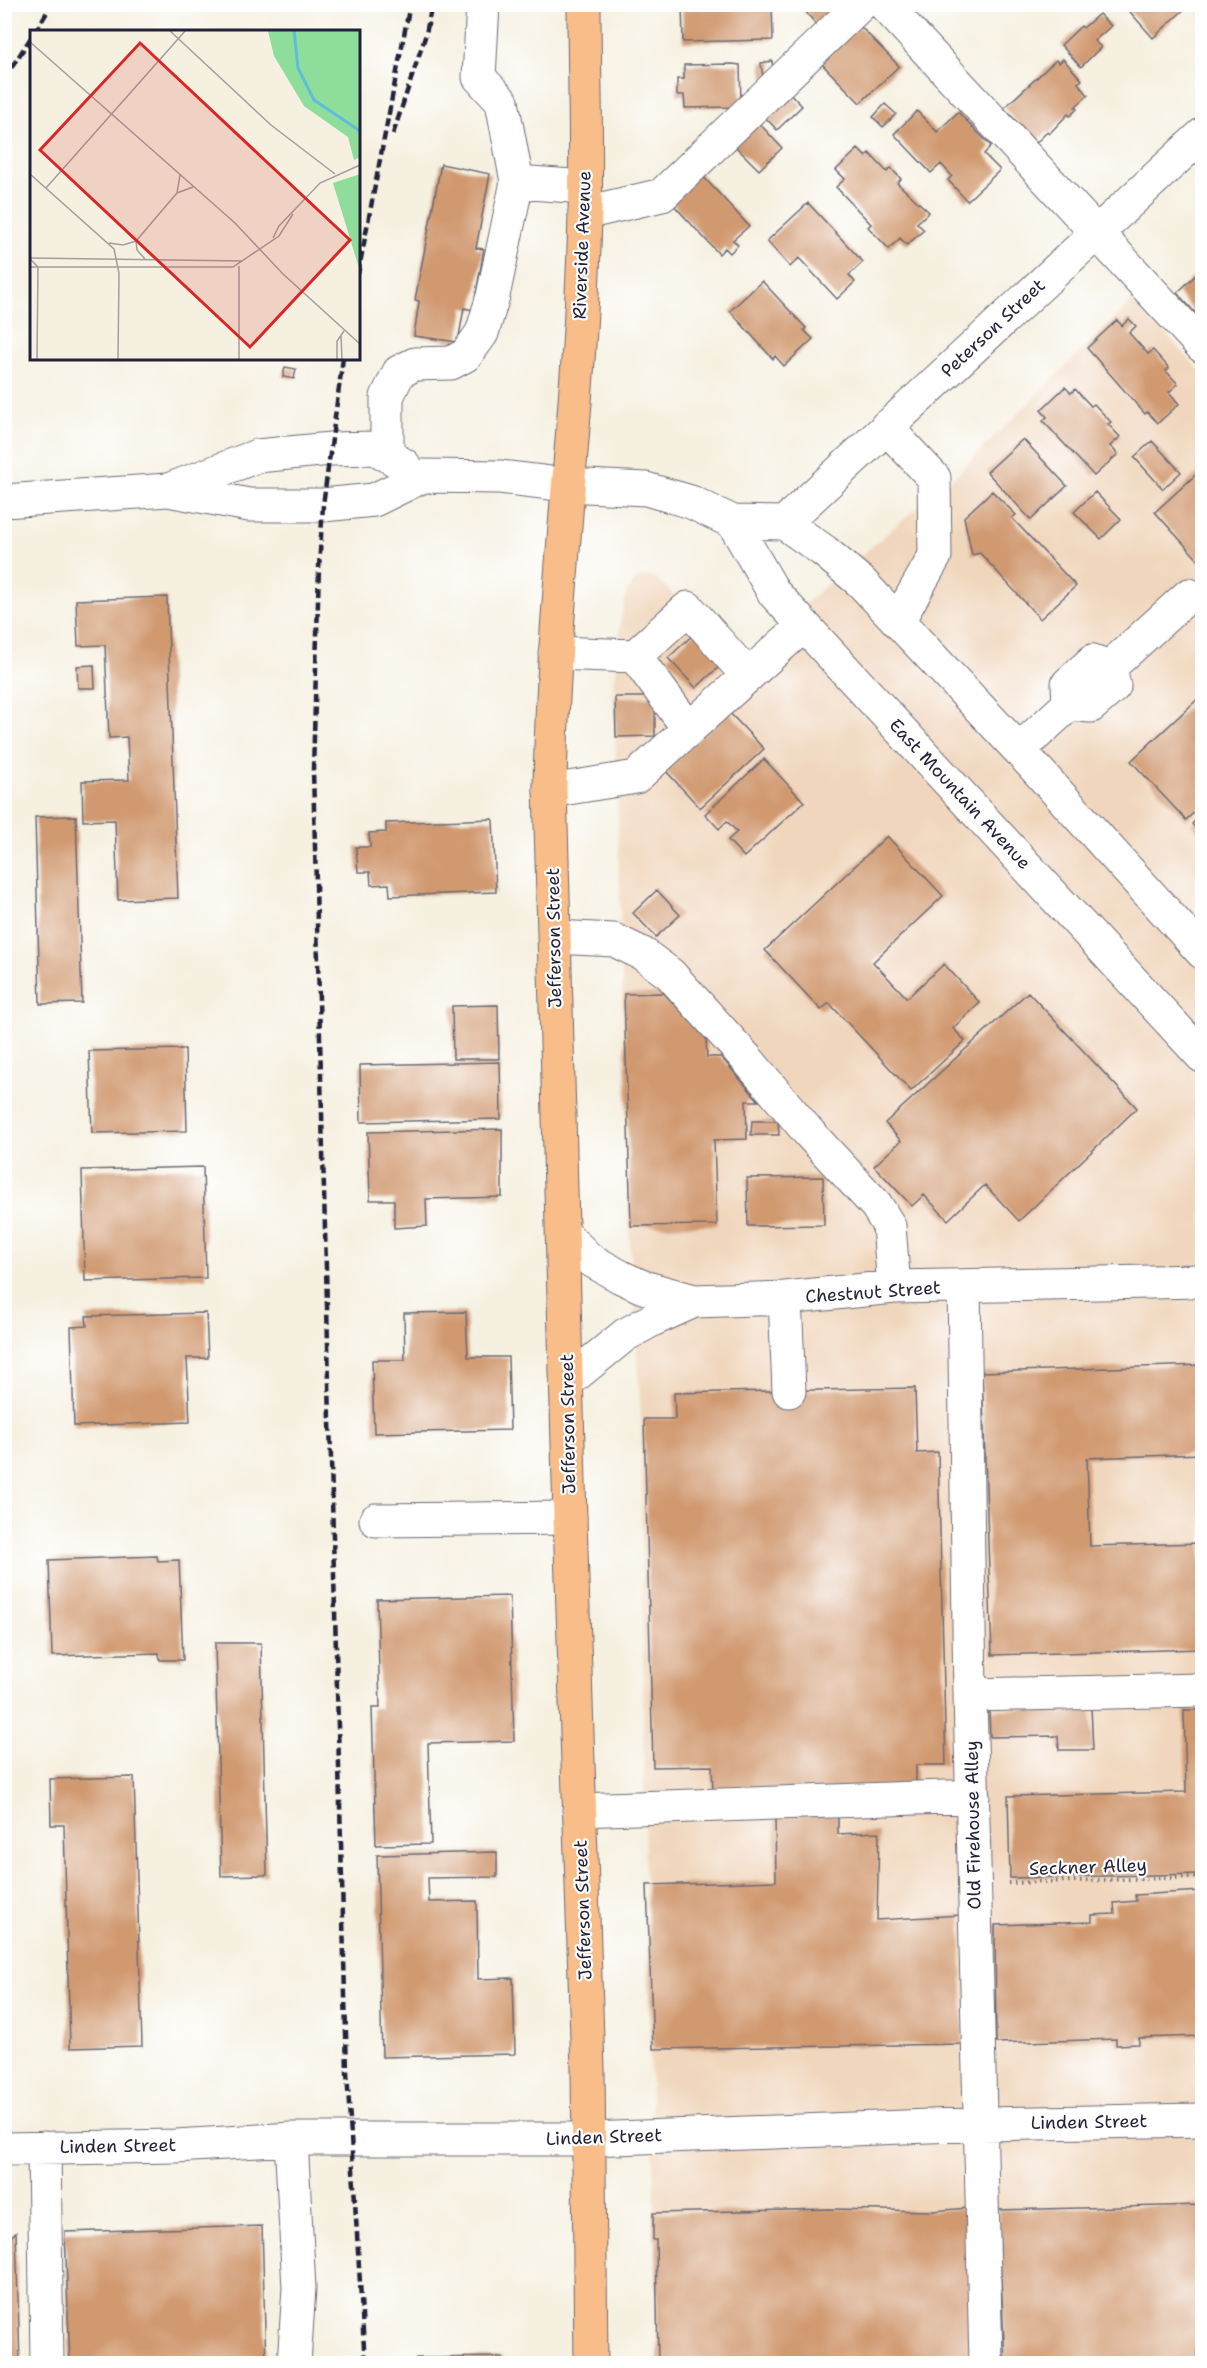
<svg xmlns="http://www.w3.org/2000/svg" width="1207" height="2368" font-family="'Shantell Sans',sans-serif">
  <style>
    .built { fill: #f0d6bc }
    .building { fill: #d09970 }
    .lines { fill: none; stroke-linecap: round; stroke-linejoin: round }
    .minor-casing { stroke: #6c6a75; stroke-width: 35 }
    .highway-casing { stroke: #6c6a75; stroke-width: 35 }
    .path { stroke: #6c6a75; stroke-width: 4; stroke-dasharray: 1.5 4.5; stroke-linecap: butt }
    .minor { stroke: #fff; stroke-width: 33 }
    .highway { stroke: #f8bd89; stroke-width: 33 }
    .rail { stroke: #22223b; stroke-width: 4.5; stroke-dasharray: 9 4.5; stroke-linecap: butt }
    .labels { text-anchor: middle; stroke-width: 4.5; stroke-linejoin: round; paint-order: stroke }
    .street-label { font-size: 18px; fill: #22223b; stroke: #fff }
    .inset-river { fill: none; stroke: #5cbeda; stroke-width: 3 }
    .inset-road { fill: none; stroke: #a19e9e; stroke-width: 1.5 }
    .view { fill: #d62828; fill-opacity: 0.15; stroke: #d62828; stroke-width: 3 }
    .inset-edge { fill: none; stroke: #22223b; stroke-width: 3 }
  </style>
  <rect width="100%" height="100%" fill="#fff"/>
  <filter id="ink" filterUnits="userSpaceOnUse"><feTurbulence type="fractalNoise" baseFrequency=".0167" numOctaves="2"/><feDisplacementMap in="SourceGraphic" scale="12" xChannelSelector="R" yChannelSelector="G"/><feConvolveMatrix kernelMatrix="1 2 1 2 8 2 1 2 1" color-interpolation-filters="sRGB"/></filter>
  <filter id="wash" filterUnits="userSpaceOnUse"><feTurbulence type="fractalNoise" baseFrequency=".008" numOctaves="4" result="noise"/><feDisplacementMap in="SourceGraphic" scale="24" xChannelSelector="R" yChannelSelector="G"/><feGaussianBlur stdDeviation="1.35" result="paint"/><feColorMatrix in="noise" values="0 0 0 0 0 0 0 0 0 0 0 0 0 0 0 0 0 1.4 0 .05"/><feComposite in="paint" operator="in"/></filter>
  <g filter="url(#wash)">
    <rect width="100%" height="100%" fill="#f5f0e0"/>
    <!-- built -->
    <path class="built" d="M1134,299l68,74v1990h-543l-14,-478 -4,-471 -12,-188 -15,-535 7,-73 6,-26 11,-15 14,-1 15,12 67,76 223,-190z"/>
    <g id="blocks">
      <!-- building -->
      <path class="building" d="M682,4h90l1,36 -90,2z
        M799,4h44l-21,27z
        M1123,4h67l-37,34z
        M1099,14l12,12 -17,15 7,6 -20,20 -20,-22 20,-19 2,2z
        M860,26l39,40 -39,37 -40,-41z
        M1063,59l19,21 -4,3 10,12 -13,12 2,2 -7,7 -2,-2 -19,20 -2,-2 -11,11 -32,-35 52,-48 3,3z
        M772,61l2,16 -11,1 -2,-15z
        M732,64l8,1 1,39 -8,3 -48,1 -1,-13h-7v-16h7v-14z
        M787,90l15,16 -25,24 -15,-16z
        M885,104l11,10 -13,13 -10,-10z
        M917,111l20,21 21,-20 33,34 -7,8 16,16 -33,31 -19,-21 4,-4 -11,-12 -10,9 -37,-39z
        M758,122l24,26 -23,22 -25,-25z
        M858,149l8,8 3,-4 18,19 4,-4 10,11 -4,4 32,29 -12,11 7,7 -17,15 -7,-7 -11,11 -21,-22 3,-3 -35,-37 9,-8 -9,-9z
        M441,164l49,10 -14,74 8,1 -11,61 -9,-2 -6,34 -44,-6 5,-35 -4,-1z
        M699,172l50,54 -16,14 5,5 -8,8 -5,-5 -6,6 -50,-54z
        M808,203l55,59 -14,13 6,7 -18,17 -38,-41 -9,9 -23,-26z
        M1202,269v51l-25,-27z
        M762,281l44,47 -2,2 9,9 -29,27 -9,-10 -2,3 -43,-48z
        M1129,319l7,7 -7,7 19,21 5,-4 16,18 -3,3 12,13 -9,8 10,12 -21,19 -11,-11 -2,2 -58,-66 30,-28 5,6z
        M285,367l11,2 -2,10 -11,-2z
        M1065,387l6,6 4,-4 16,17 3,-2 17,18 -3,2 12,13 -10,9 8,8 -24,22 -51,-55 4,-4 -6,-7z
        M1023,439l44,47 -36,34 -44,-48z
        M1152,441l29,31 -18,17 -29,-32z
        M1202,469v95l-47,-52z
        M992,491l24,24 -4,3 64,68 -36,33 -60,-66 -8,2 -8,-38z
        M1095,492l26,27 -20,20 -27,-27z
        M167,597l11,301 -60,2 -3,-80 -32,1 -1,-40 47,-1 -2,-43 -18,1 -4,-93 -27,1 -2,-46z
        M698,630l28,30 -30,28 -28,-30z
        M94,665l1,23h-17l-1,-22z
        M1202,695v110l-16,15 -55,-59z
        M615,697h40v39l-39,1z
        M728,711l36,38 -64,59 -35,-38z
        M764,759l40,43 -60,55 -16,-17 9,-8 -10,-11 -8,8 -14,-15z
        M1202,814v21l-10,-11z
        M76,816l6,187 -42,1 -5,-187z
        M493,819l3,73 -106,4 -1,-12 -18,1 -1,-13h-12l-2,-25h14l-1,-14 17,-1v-9z
        M887,836l56,60 -70,66 34,36 37,-34 36,39 -27,25 12,13 -54,50 -82,-88 -8,7 -56,-60z
        M657,890l23,25 -24,22 -23,-24z
        M1028,992l109,116 -118,113 -34,-36 -37,35 -24,-25 -12,11 -38,-40 27,-25 -16,-18z
        M664,993l42,45 1,19h14l38,44h-13l1,38 -33,1 3,85 -86,1 -7,-232z
        M498,1005l1,54h-46l-1,-53z
        M185,1049l2,82 -95,2 -3,-82z
        M500,1062l1,57 -140,3 -1,-57z
        M752,1121h26l1,14h-28z
        M502,1129v68l-76,2 1,27 -33,2v-28h-24l-2,-68z
        M203,1167l3,111 -121,3 -3,-111z
        M823,1177l1,48 -76,1 -1,-48z
        M466,1312l2,45h40l2,73 -136,3 -2,-73h33l-1,-47z
        M206,1313l2,45h-21l3,64 -116,4 -3,-99 16,-1 -1,-10z
        M1202,1365v89l-115,4 3,88 112,-3v106l-210,6 -10,-283z
        M915,1388l2,65 21,-1 8,313h-30v24l-203,4 -1,-27 -59,1 -9,-348h31l-1,-26z
        M157,1556l1,5 21,-1 4,100h-23l-1,-7 -107,3 -3,-96z
        M510,1596l4,145 -86,2 3,101 -55,1 -4,-137h8l-3,-109z
        M215,1643h46l6,232 -46,1z
        M1091,1707l2,43h-34l-1,-14 -68,1 -1,-27z
        M1184,1710h18v164l-192,4 -2,-82 178,-4z
        M134,1777l8,269 -72,2 -6,-223h-13l-1,-46z
        M775,1814l63,1v19l41,-2 -2,88 84,-5 2,129 -310,5 -6,-164 129,-4z
        M497,1852v25l-69,1 1,24 48,-1 1,78 35,-1 2,76 -133,3 -5,-202z
        M1202,1891v145l-63,2v6l-23,1v-6l-120,4 -1,-118 97,-3v-7l23,-1 -1,-11 22,-2 -1,-6z
        M1202,2205v115h-5l1,44h-193l-7,-154z
        M968,2208l2,156h-312l-2,-124h-3v-27l176,-4 104,2z
        M262,2226l4,138h-196l-5,-132z
        M16,2232l4,132h-16v-121z
        M502,2357v7h-86v-6z"/>
    </g>
  </g>
  <g filter="url(#ink)">
    <use href="#blocks" fill-opacity="0" stroke="#6c6a75" stroke-width="1.5"/>
    <g class="lines">
      <!-- minor casing -->
      <g class="minor-casing">
        <path id="minor" d="M884,4l318,342
          M517,182l68,5
          M585,213l77,-18 199,-191
          M886,427l48,51 1,78 -37,65
          M387,455v-58l12,-25 16,-8 36,-1 15,-8 16,-22 11,-37 24,-114 -15,-80 -23,-25 4,-73
          M168,490l89,-34 74,-7 44,-1 29,17
          M4,501l164,-11 81,15h74l51,-5 49,-24 77,1 67,8 79,4 45,13 42,20 51,1 40,28 38,32 157,167 183,202
          M733,522l41,71 428,463
          M784,523l418,-388
          M555,653l80,3 53,-48 60,68
          M635,656l54,73
          M1110,667l79,-72
          M1019,750l50,-46 22,2 23,-20 -4,-19 -17,-6 -25,23 1,20
          M550,791l86,-14 168,-152
          M555,937l59,3 29,14 27,20 76,84 64,76 66,71 13,21 5,61
          M563,1233l26,26 32,18 22,10 51,14 91,-3 109,-11 308,-6
          M964,1287l6,408 16,669
          M785,1298l4,93
          M567,1382l58,-47 27,-15 42,-19
          M376,1520l194,-2
          M970,1695l232,-5
          M579,1810l394,-14
          M291,2139l8,149 -5,76
          M44,2148l3,216
          M4,2149l172,-3 115,-7h299l391,-15 221,-4"/>
      </g>
      <!-- highway casing -->
      <g class="highway-casing">
        <path id="highway" d="M584,4c0,70 3,140 1,209 -4,192 -32,382 -35,574l20,731 18,551 3,295"/>
      </g>
      <!-- path -->
      <path class="path" d="M1008,1883l194,-6"/>
      <!-- minor -->
      <use href="#minor" class="minor"/>
      <!-- highway -->
      <use href="#highway" class="highway"/>
      <!-- rail -->
      <path class="rail" d="M35,32l17,-28
        M4,79l28,-43
        M393,134l33,-100 6,-30
        M358,274l52,-270
        M343,358l-20,147 -4,62 -6,203 34,1302 18,292"/>
    </g>
  </g>
  <g class="labels">
    <!-- street labels -->
    <g class="street-label">
      <text transform="translate(582 245) rotate(-88)" y="6">Riverside Avenue</text>
      <text transform="translate(993 328) rotate(-43)" y="6">Peterson Street</text>
      <text transform="translate(960 794) rotate(47)" y="6">East Mountain Avenue</text>
      <text transform="translate(554 938) rotate(-91)" y="6">Jefferson Street</text>
      <text transform="translate(873 1292) rotate(-4)" y="6">Chestnut Street</text>
      <text transform="translate(568 1424) rotate(-91)" y="6">Jefferson Street</text>
      <text transform="translate(973 1825) rotate(-91)" y="6">Old Firehouse Alley</text>
      <text transform="translate(1088 1867) rotate(-2)" y="6">Seckner Alley</text>
      <text transform="translate(583 1910) rotate(-92)" y="6">Jefferson Street</text>
      <text transform="translate(1089 2122) rotate(-1)" y="6">Linden Street</text>
      <text transform="translate(604 2137) rotate(-2)" y="6">Linden Street</text>
      <text transform="translate(118 2146) rotate(-1)" y="6">Linden Street</text>
    </g>
  </g>
  <!-- overview -->
  <g transform="translate(30 30)">
    <rect width="330" height="330" fill="#f5f0e0"/>
    <path d="M330,0v127l-6,3 -6,-23 -44,-31 -30,-50 -6,-25zM330,144v97l-27,-88z" fill="#8edd9b"/>
    <path class="inset-river" d="M264,0l4,38 16,32 46,31"/>
    <path class="inset-road" d="M139,0l102,95 64,49M0,12l205,181 48,51 77,70M0,144l84,75 5,24 -1,87M16,158l140,-158M147,163l3,-18M243,208l6,-12 41,-43 40,-18M106,211l1,9 8,9M79,213l14,2 13,-4 41,-48 16,-6M0,228l213,3M0,229l8,8 -1,93M0,237h203l46,-31 14,-22M311,305l1,25M209,330v-94M307,330v-19l7,-10"/>
    <path class="view" d="M110,13l210,197 -100,107 -210,-197z"/>
    <rect width="330" height="330" class="inset-edge"/>
  </g>
  <!-- margin -->
  <rect width="1207" height="2368" fill="none" stroke="#fff" stroke-width="24"/>
</svg>
